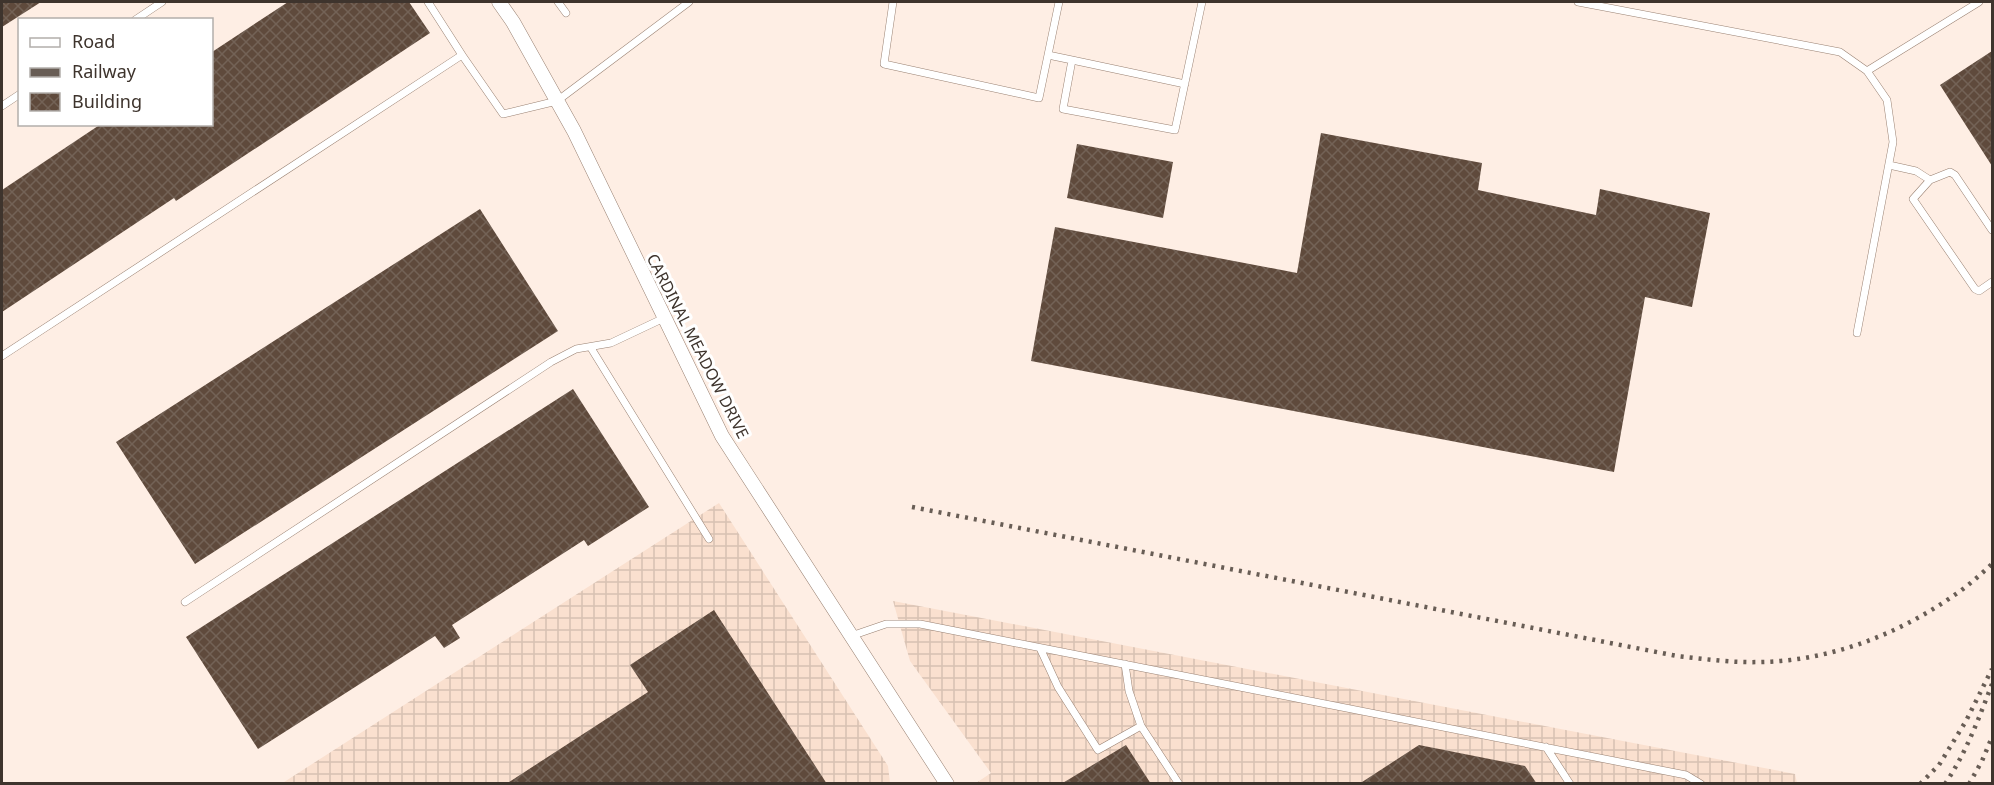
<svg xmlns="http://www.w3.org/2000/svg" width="1994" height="785" font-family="'Noto Sans',sans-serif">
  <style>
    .industrial { fill: url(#industrial-grid) }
    .building { fill: url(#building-cross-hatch) }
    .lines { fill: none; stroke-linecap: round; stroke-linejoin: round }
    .service-casing { stroke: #998172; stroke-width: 8 }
    .minor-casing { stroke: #998172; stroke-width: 15 }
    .service { stroke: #fff; stroke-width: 7 }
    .minor { stroke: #fff; stroke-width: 14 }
    .rail { stroke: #685d55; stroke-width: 4.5; stroke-dasharray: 3 6; stroke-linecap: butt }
    .labels { text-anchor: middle; stroke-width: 6; stroke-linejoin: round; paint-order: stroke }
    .street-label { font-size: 16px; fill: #3e342d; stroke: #fff }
  </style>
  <defs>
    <pattern id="industrial-grid" width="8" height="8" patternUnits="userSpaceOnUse" patternTransform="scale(1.5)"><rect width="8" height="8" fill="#fae0cf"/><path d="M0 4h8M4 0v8" fill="none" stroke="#d7c1b2"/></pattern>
    <pattern id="building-cross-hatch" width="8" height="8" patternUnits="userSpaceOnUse" patternTransform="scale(1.5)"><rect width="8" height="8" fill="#5f4a3c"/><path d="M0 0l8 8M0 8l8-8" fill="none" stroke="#736256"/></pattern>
  </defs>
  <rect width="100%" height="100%" fill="#feeee4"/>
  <!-- industrial -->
  <path class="industrial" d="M719,503l169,263 2,17 -609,1z
    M893,601l902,173 2,9h-821l15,-10 -81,-112z"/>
  <!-- building -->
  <path class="building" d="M2,2h39l-39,25z
    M288,2h121l21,31 -254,168 -2,-3 -172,114v-122l99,-66h111v-72z
    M1992,51v115l-52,-81z
    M1321,133l161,30 -4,27 118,25 4,-26 110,24 -18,94 -47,-10 -31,175 -583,-111 24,-134 242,46z
    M1077,144l96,18 -10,56 -96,-20z
    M480,209l78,122 -363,233 -79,-122z
    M573,389l76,118 -61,39 -4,-6 -132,85 8,13 -16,10 -9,-12 -177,113 -72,-112z
    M714,610l113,174h-321l142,-92 -18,-27z
    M1126,745l25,39h-90z
    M1419,745l106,21 12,18h-178z"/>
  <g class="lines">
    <!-- service casing -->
    <g class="service-casing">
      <path id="service" d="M428,2l34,53
        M558,2l8,11
        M893,2l-9,62 155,34 20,-96
        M1578,2l262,50 27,19 20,29 6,42 -36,191
        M135,20l27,-18
        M1048,55l24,5 -9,49 112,21 27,-128
        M1072,60l113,24
        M1867,71l112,-69
        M2,106l18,-12
        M1889,165l27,6 14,9
        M1992,230l-37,-55 -5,-3 -20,8 -17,19 62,90 4,2 13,-9
        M591,348l118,191
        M2,356l460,-301 41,59 54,-13 132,-99
        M185,602l366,-240 25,-13 35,-6 53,-25
        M851,636l35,-12h34l766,151 15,9
        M1040,648l18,39 40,63 43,-24
        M1125,664l4,27 12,35 38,58
        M1546,747l24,37"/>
    </g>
    <!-- minor casing -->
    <g class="minor-casing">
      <path id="minor" d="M499,2l14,20 61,109 148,305 225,348"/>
    </g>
    <!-- service -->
    <use href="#service" class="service"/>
    <!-- minor -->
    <use href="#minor" class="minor"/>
    <!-- rail -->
    <path class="rail" d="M912,507l765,149c28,3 56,7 83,6 69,-1 137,-27 193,-66 14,-9 27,-21 39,-32
      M1920,784l19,-19 27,-44 26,-52
      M1945,784c21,-31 34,-66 47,-100
      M1969,784l13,-23 10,-24"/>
  </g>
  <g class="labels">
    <!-- street labels -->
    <g class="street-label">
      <text transform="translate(698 346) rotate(63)" y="6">CARDINAL MEADOW DRIVE</text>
    </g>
  </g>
  <!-- border -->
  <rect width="1994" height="785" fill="none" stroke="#3e342d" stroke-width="6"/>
  <!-- legend -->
  <rect x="18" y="18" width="195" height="108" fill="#ffffff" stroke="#b2aeab" stroke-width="1.5"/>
  <rect x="30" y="38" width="30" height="9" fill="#ffffff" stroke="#b2aeab" stroke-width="1.5"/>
  <text x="72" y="48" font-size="18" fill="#3e342d">Road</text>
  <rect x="30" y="68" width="30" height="9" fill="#685d55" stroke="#b2aeab" stroke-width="1.5"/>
  <text x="72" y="78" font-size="18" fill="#3e342d">Railway</text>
  <rect x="30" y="93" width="30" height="18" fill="url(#building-cross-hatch)" stroke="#b2aeab" stroke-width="1.5"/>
  <text x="72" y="108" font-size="18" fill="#3e342d">Building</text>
</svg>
